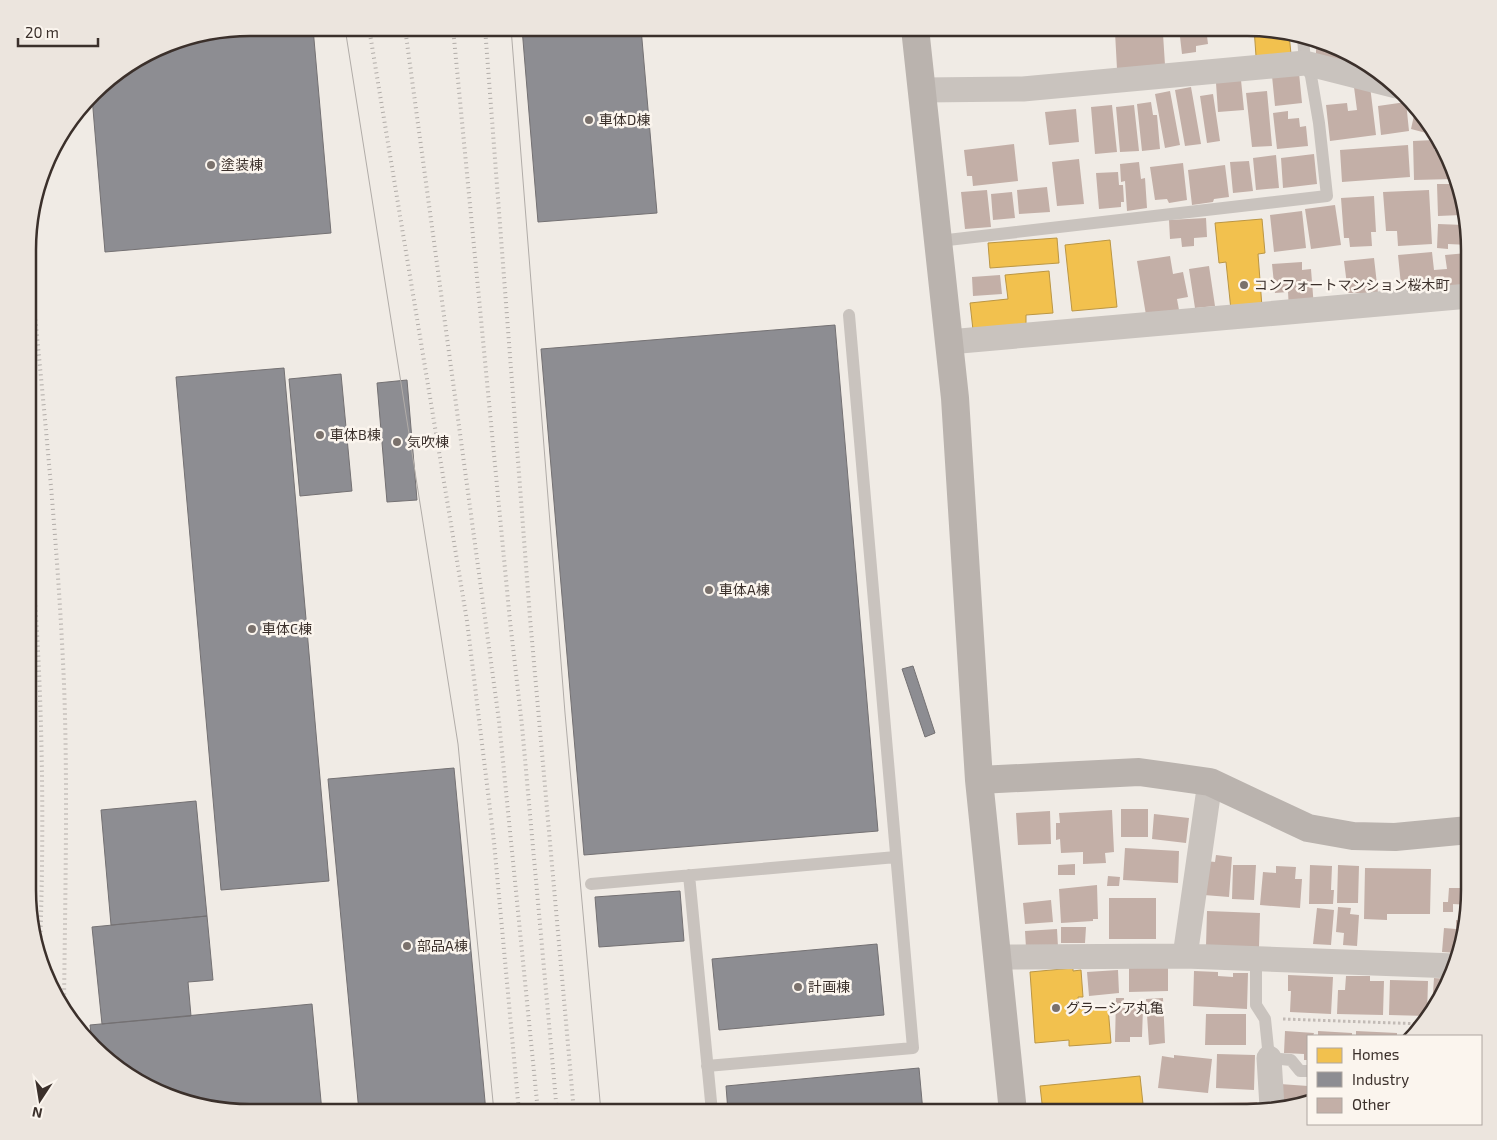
<svg xmlns="http://www.w3.org/2000/svg" width="1497" height="1140" font-family="'Exo 2','Noto Sans JP',sans-serif">
  <style>
    .homes { fill: #f2c14e; stroke: #bb9644 }
    .industry { fill: #8d8d92; stroke: #747173 }
    .building { fill: #c3afa7 }
    .lines { fill: none; stroke-linecap: round; stroke-linejoin: round }
    .path { stroke: #c2bbb6; stroke-width: 3; stroke-dasharray: 2.5 2.5; stroke-linecap: butt }
    .lane { stroke: #c9c3be; stroke-width: 12 }
    .street { stroke: #c9c3be; stroke-width: 25 }
    .secondary { stroke: #bab3ae; stroke-width: 28 }
    .tram { stroke: #b1aca8; stroke-width: 1 }
    .rail { stroke: #b1aca8; stroke-width: 4; stroke-dasharray: 1 4; stroke-linecap: butt }
    .poi-dot { fill: #7a716c; stroke: #fbf5ee; stroke-width: 2 }
    .labels { text-anchor: middle; stroke-width: 5; stroke-linejoin: round; paint-order: stroke }
    .poi-label { font-size: 14px; fill: #3b302b; stroke: #fbf5ee; text-anchor: start }
    .rim { fill: none; stroke: #3b302b; stroke-width: 2.5 }
  </style>
  <rect width="100%" height="100%" fill="#f0ebe5"/>
  <!-- homes -->
  <path class="homes" d="M1215,28h27v3l-27,3z
    M1254,28l35,6 2,20 -35,2z
    M1262,219l3,34 -7,1 4,53 -31,3 -5,-48 -7,1 -4,-40z
    M1057,238l2,25 -69,5 -2,-25z
    M1110,240l7,67 -45,4 -7,-66z
    M1049,271l4,42 -27,2v9l-53,6 -3,-27 38,-4 -3,-24z
    M1073,968v3l8,-1 2,27h-5l1,12 29,-2 3,36 -42,3v-6l-34,3 -5,-71z
    M1140,1076l3,28 -45,4 1,4h-56l-3,-26z"/>
  <!-- industry -->
  <path class="industry" d="M250,27l63,1 18,205 -226,19 -13,-155 11,-15 75,-43z
    M522,28h119l16,185 -119,9z
    M835,325l43,506 -294,24 -43,-506z
    M284,368l45,513 -108,9 -45,-513z
    M341,374l11,117 -52,5 -11,-117z
    M407,380l10,120 -30,2 -10,-119z
    M913,666l22,67 -10,4 -23,-68z
    M454,768l32,344h-127l-31,-333z
    M196,801l11,115 -96,9 -10,-115z
    M680,891l4,50 -85,6 -4,-50z
    M207,916l6,64 -25,2 3,34 -89,8 -10,-97z
    M877,944l7,71 -165,15 -7,-71z
    M312,1004l10,108h-86l-71,-16 -62,-38 -11,-16 -2,-17z
    M919,1068l4,44h-195l-2,-26z"/>
  <!-- building -->
  <path class="building" d="M1179,28h27l2,16 -12,2v6l-14,2z
    M1134,31v5l29,-2 2,31 -48,4 -2,-37z
    M1316,41l16,3 25,16 -41,-1z
    M1299,73l3,30 -27,3 -3,-30z
    M1241,80l3,30 -26,2 -2,-29z
    M1370,86l6,49 -46,6 -4,-36 21,-2 1,8 9,-1 -3,-23z
    M1191,87l10,57 -16,2 -10,-56z
    M1170,91l10,54 -15,3 -10,-54z
    M1267,91l5,55 -20,1 -6,-54z
    M1213,94l7,47 -13,2 -7,-47z
    M1151,102l2,13h4l3,34 -18,2 -5,-47z
    M1406,102l3,29 -28,4 -3,-29z
    M1112,105l5,47 -22,2 -4,-47z
    M1134,105l5,46 -19,1 -4,-45z
    M1076,109l3,33 -30,3 -4,-33z
    M1288,111v8l11,-1 1,9 6,-1 2,20 -31,3 -4,-36z
    M1415,111l19,24 -23,-6z
    M1434,140v10l13,2 6,27 -39,1 -1,-39z
    M1014,144l4,37 -45,5 -1,-10h-5l-3,-26z
    M1408,145l2,32 -68,5 -2,-32z
    M1314,154l3,30 -34,4 -2,-30z
    M1276,155l3,33 -23,2 -3,-32z
    M1079,159l5,45 -27,2 -5,-44z
    M1249,161l4,30 -20,2 -3,-31z
    M1139,162l2,17 4,-1 2,30 -20,3 -2,-30 -4,1 -1,-18z
    M1183,163l4,37 -18,3 -2,-4 -12,1 -5,-33z
    M1225,165l4,32 -15,2 -1,3 -21,3 -4,-35z
    M1118,172l1,13h4l1,17h-3v5l-22,2 -3,-36z
    M1437,184h17l7,31 -23,1z
    M1047,187l3,25 -31,2 -2,-24z
    M987,190l4,37 -26,2 -4,-37z
    M1429,190l3,54 -34,2 -1,-15h-11l-3,-39z
    M1012,192l3,26 -22,2 -2,-26z
    M1374,196l2,36h-5l1,14 -22,1 -1,-9h-5l-3,-40z
    M1335,205l6,40 -30,4 -6,-40z
    M1302,211l4,37 -32,4 -4,-37z
    M1206,218l1,19 -13,1v8l-12,1 -1,-9 -11,1 -1,-19z
    M1438,224l26,1 5,20 -21,-1v5l-11,-1z
    M1432,252l2,18 13,-1 -2,-14 22,-2 2,36 -67,6 -4,-40z
    M1170,256l3,18 10,-2 5,25 -11,2 2,11 -33,5 -9,-54z
    M1374,258l4,35h-30l-4,-32z
    M1302,262v8l9,-1 3,39 -25,2 -1,-18 -13,1 -3,-29z
    M1209,266l6,40 -20,2 -6,-39z
    M1000,275l2,19 -29,2 -1,-19z
    M1121,809h27v28h-27z
    M1112,810l2,42 -9,1 1,10 -23,1v-12l-22,1 -1,-14 -4,1v-17h4l-1,-10z
    M1050,811l1,33 -33,1 -2,-32z
    M1154,814l35,4 -3,25 -34,-4z
    M1125,848l54,3 -1,32 -55,-3z
    M1216,855l16,2 -3,40 -25,-2 2,-34 9,1z
    M1075,864v11h-17v-10z
    M1233,865h23l-2,35 -22,-1z
    M1310,865l22,1 -1,24h3l-1,14h-24z
    M1338,865l21,1 -1,37h-21z
    M1276,866l20,1 -1,12h7l-2,29 -40,-3 3,-33 13,1z
    M1365,868l66,1 -1,45h-43v6l-23,-1z
    M1462,868l7,1v36l-16,-1v8h-10v-10h5l1,-14h12z
    M1108,876l12,1 -1,9h-12z
    M1097,885l1,34h-5v2l-32,2 -2,-34z
    M1109,898h47v41h-47z
    M1051,900l2,22 -28,2 -2,-21z
    M1338,907l13,1 -1,6 9,1 -2,31 -14,-1 1,-12 -8,-1z
    M1317,908l17,2 -3,35 -18,-1z
    M1207,911l53,2 -1,34 -53,-1z
    M1456,920l9,1 -7,32 -16,-1 2,-24 12,1z
    M1061,927h25l-1,16h-24z
    M1057,929l1,18 -32,1 -1,-17z
    M1129,964h39v27l-39,1z
    M1118,970l1,23 -30,3 -2,-24z
    M1194,971l24,1v4l15,1v-4h15l-1,36 -54,-3z
    M1288,975l45,2 -2,37 -41,-2 1,-21h-3z
    M1346,976h24v5h14l-1,34 -46,-1 1,-24h7z
    M1434,978l13,1 1,4 -16,25z
    M1390,980l38,1 -1,35 -38,-1z
    M1116,998h8l-1,10h20l-1,29h-12v5h-15z
    M1163,998l2,45 -16,2 -3,-46z
    M1206,1014h40v31h-41z
    M1285,1031l29,2 -1,3h-5v24h-4v-6l-20,-1z
    M1318,1031l34,2v3h-34z
    M1356,1031l41,2v3h-41z
    M1217,1054l38,1 -1,35 -38,-2z
    M1174,1055l38,4 -4,34 -50,-5 4,-32 12,2z
    M1280,1084l28,2v12l-29,7z
    M1257,1102v8l-10,2h-34v-9z
    M1183,1104h25v8h-47v-2h22z"/>
  <g class="lines">
    <!-- path -->
    <path class="path" d="M1283,1019l140,5"/>
    <!-- lane -->
    <path class="lane" d="M939,241l388,-45 -8,-73 -8,-47 -6,-13 -2,-26
      M689,875l23,237
      M591,884l305,-27
      M1256,959v46l9,14 4,39 22,2 9,11h8
      M707,1066l206,-18 -64,-733"/>
    <!-- street -->
    <path class="street" d="M923,90l100,-1 282,-26 91,23
      M949,342l520,-46
      M1185,956l25,-174
      M997,957l188,-1 270,10
      M1269,1058l3,49"/>
    <!-- secondary -->
    <path class="secondary" d="M915,28l40,370 24,382 34,332
      M979,780l160,-8 71,10 98,46 45,8 42,1 74,-7"/>
    <!-- tram -->
    <path class="tram" d="M345,28l113,716 36,368
      M511,28l54,685 36,399"/>
    <!-- rail -->
    <path class="rail" d="M369,28l98,593 27,221 25,270
      M405,28l94,693 39,391
      M453,28l57,593 12,105 35,386
      M485,28l45,590 44,494
      M29,255c14,143 29,286 35,429 4,108 1,215 0,322
      M29,526c13,140 16,281 11,422"/>
  </g>
  <!-- markers -->
  <g class="poi-dot">
    <circle cx="589" cy="120" r="5"/>
    <circle cx="211" cy="165" r="5"/>
    <circle cx="1244" cy="285" r="5"/>
    <circle cx="320" cy="435" r="5"/>
    <circle cx="397" cy="442" r="5"/>
    <circle cx="709" cy="590" r="5"/>
    <circle cx="252" cy="629" r="5"/>
    <circle cx="407" cy="946" r="5"/>
    <circle cx="798" cy="987" r="5"/>
    <circle cx="1056" cy="1008" r="5"/>
  </g>
  <g class="labels">
    <!-- poi labels -->
    <g class="poi-label">
      <text x="599" y="125">車体D棟</text>
      <text x="221" y="170">塗装棟</text>
      <text x="1254" y="290">コンフォートマンション桜木町</text>
      <text x="330" y="440">車体B棟</text>
      <text x="407" y="447">気吹棟</text>
      <text x="719" y="595">車体A棟</text>
      <text x="262" y="634">車体C棟</text>
      <text x="417" y="951">部品A棟</text>
      <text x="808" y="992">計画棟</text>
      <text x="1066" y="1013">グラーシア丸亀</text>
    </g>
  </g>
  <!-- crop -->
  <path d="M0 0H1497V1140H0ZM250 36H1247A214 214 0 0 1 1461 250V890A214 214 0 0 1 1247 1104H250A214 214 0 0 1 36 890V250A214 214 0 0 1 250 36Z" fill="#ece5de" fill-rule="evenodd"/>
  <path class="rim" d="M250 36H1247A214 214 0 0 1 1461 250V890A214 214 0 0 1 1247 1104H250A214 214 0 0 1 36 890V250A214 214 0 0 1 250 36Z"/>
  <!-- legend -->
  <rect x="1307" y="1035" width="175" height="90" fill="#fbf5ee" stroke="#aea6a0"/>
  <rect x="1317" y="1048" width="25" height="15" fill="#f2c14e" stroke="#aea6a0"/>
  <text x="1352" y="1060" font-size="15" fill="#3b302b">Homes</text>
  <rect x="1317" y="1072" width="25" height="15" fill="#8d8d92" stroke="#aea6a0"/>
  <text x="1352" y="1085" font-size="15" fill="#3b302b">Industry</text>
  <rect x="1317" y="1098" width="25" height="15" fill="#c3afa7" stroke="#aea6a0"/>
  <text x="1352" y="1110" font-size="15" fill="#3b302b">Other</text>
  <!-- north arrow -->
  <g transform="translate(40 1100) rotate(192)" stroke="#fbf5ee" stroke-width="4" paint-order="stroke">
  <path d="M0-4L9 19L0 12L-9 19Z" fill="#3b302b"/>
  <text y="-8" font-size="14" font-weight="bold" text-anchor="middle" fill="#3b302b">N</text>
  </g>
  <!-- scale -->
  <path d="M18 38v8h80v-8" fill="none" stroke="#3b302b" stroke-width="2.5"/>
  <text x="25" y="38" font-size="15" fill="#3b302b" stroke="#fbf5ee" stroke-width="4" paint-order="stroke">20 m</text>
</svg>
